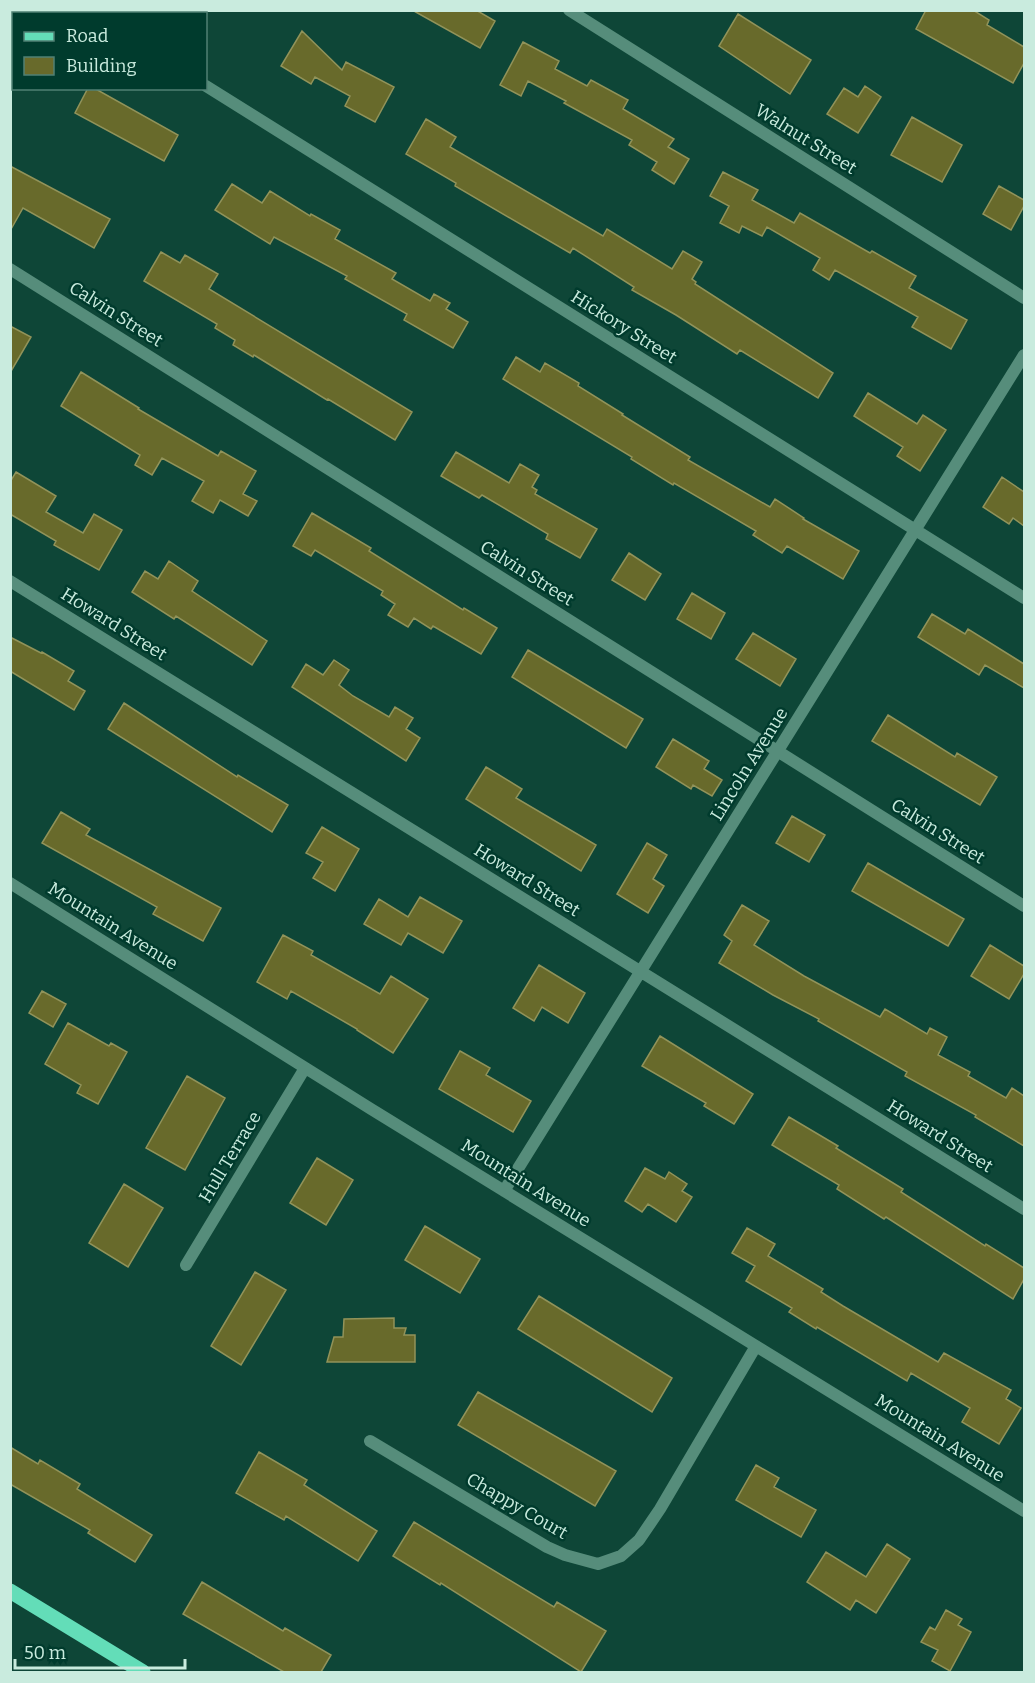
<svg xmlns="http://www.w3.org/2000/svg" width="1035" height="1683" font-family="Bitter,serif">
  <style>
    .building { fill: #686a2b; stroke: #91935a; stroke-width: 1.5 }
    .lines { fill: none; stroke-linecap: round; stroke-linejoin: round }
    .minor { stroke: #568d7b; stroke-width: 12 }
    .primary { stroke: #63ddb8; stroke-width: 15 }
    .labels { text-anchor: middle; stroke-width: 5; stroke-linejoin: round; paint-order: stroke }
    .street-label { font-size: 18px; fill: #c9ebde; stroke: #003b2d }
  </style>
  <rect width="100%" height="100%" fill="#0e4637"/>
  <!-- building -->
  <path class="building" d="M412,10h64l19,11 -15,27z
    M926,10h47l16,10 -2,5 37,22v16l-11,20 -97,-54z
    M738,14l73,46 -21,34 -71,-48z
    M302,31l40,39 4,-8 48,25 -19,35 -30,-16 5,-10 -35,-19 -4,7 -30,-18z
    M523,42l36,19 -4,8 32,17 4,-6 37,20 -5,9 51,30 -6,8 21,12 -15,25 -22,-14 5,-8 -28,-17 3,-5 -68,-37 2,-2 -38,-20 -7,15 -21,-11z
    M865,86l16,11 -23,36 -31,-19 17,-26 14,9z
    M88,88h6l84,47 -14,26 -89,-48z
    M912,117l50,28 -20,37 -51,-27z
    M426,119l30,18 -6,10 153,89 4,-7 65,40 11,-18 19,11 -10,17 4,3 -1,2 138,89 -15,25 -78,-48 -3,4 -61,-39 -44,-25 2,-3 -61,-39 -3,5 -115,-67 1,-3 -50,-29z
    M10,166l100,53 -16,29 -71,-40 -13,23z
    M723,172l35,18 -6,10 42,23 6,-10 70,40 2,-2 44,25 -7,12 58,32 -16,29 -39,-22 6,-10 -83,-47 -6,10 -16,-10 7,-12 -53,-31 -5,9 -20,-10 -3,7 -19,-10 9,-17 -19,-10z
    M232,184l30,19 8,-12 40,25 1,-2 29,16 -5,9 61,34 -4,6 38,22 4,-7 16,9 -4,6 22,13 -15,26 -49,-28 3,-6 -62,-35 2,-3 -73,-39 -4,7 -55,-34z
    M999,186l25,14v6l-13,24 -28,-16z
    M161,252l19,11 5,-8 33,19 -9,15 203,123 -17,28 -67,-41 -1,1 -73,-45 -1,2 -20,-12 2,-5 -20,-12 2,-4 -73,-43z
    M10,326l21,11 -21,36z
    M516,357l24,15 5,-9 34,20 -1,3 45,28 -1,1 68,42 -2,3 82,47 5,-8 29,19 -1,1 56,32 -16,28 -56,-33 -5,7 -29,-18 3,-4 -82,-48 -1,2 -42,-26 1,-2 -129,-78z
    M81,372l58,36 -1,1 80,47 3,-5 35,20 -13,23 14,7 -9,15 -28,-16 -7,13 -21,-12 12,-20 -42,-23 -10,17 -17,-10 5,-10 -79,-49z
    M868,393l49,31 6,-9 23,15 -26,41 -23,-15 6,-9 -49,-31z
    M456,452l53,31 11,-19 19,11 -7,12 5,3 -2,4 62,35 -17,29 -34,-19 2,-5 -66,-39 -3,3 -38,-22z
    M16,472l40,24 -10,16 37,21 11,-19 28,16 -23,40 -45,-25 2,-4 -46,-27v-32z
    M1002,477l22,15v34l-11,-8 -4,6 -26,-17z
    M312,513l59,35 -2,3 94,59 1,-2 33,20 -16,26 -48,-28 -2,3 -17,-11 -6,9 -20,-12 7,-11 -14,-9 2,-4 -68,-41 -4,6 -18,-10z
    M629,553l32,21 -16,26 -33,-20z
    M169,561l29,20 -6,10 75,50 -15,24 -76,-49 -2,3 -42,-27 13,-21 13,8z
    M692,593l33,20 -14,26 -34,-20z
    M932,614l33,20 3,-5 56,35v24l-39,-23 -6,10 -61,-38z
    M753,633l43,26 -16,27 -44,-27z
    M10,637l31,16 1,-1 32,19 -6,10 17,10 -11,19 -64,-39z
    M528,650l115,69 -17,29 -114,-71z
    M334,660l15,10 -10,15 14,11 36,21 6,-10 18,11 -7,11 14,9 -14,23 -114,-74 14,-23 17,11z
    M124,703l113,74 1,-2 50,30 -16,27 -164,-103z
    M888,715l67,42 2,-4 40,24 -17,28 -108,-64z
    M673,739l36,22 -5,8 18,11 -10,16 -19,-11 -2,4 -35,-22z
    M486,767l36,22 -6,9 80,47 -15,26 -115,-72z
    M61,812l29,17 -4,6 135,73 -18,33 -50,-27 4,-7 -115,-64z
    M792,816l33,19 -16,27 -33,-19z
    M322,827l37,22 -24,42 -22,-13 10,-16 -17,-9z
    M647,843l20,12 -14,24 11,7 -16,27 -31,-19z
    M868,863l96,56 -16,27 -96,-55z
    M420,897l42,24 -19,32 -35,-20 -7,12 -37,-21 15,-25 29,18z
    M742,905l27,16 -15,24 50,31 76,41 5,-8 42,25 3,-6 17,9 -9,18 32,17 -2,4 38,22 6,-10 12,8v50l-49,-29 1,-2 -71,-39 2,-4 -89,-51 1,-2 -46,-24 -54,-32 13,-22 -8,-6z
    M283,935l30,16 -2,4 69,39 11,-18 37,23 -35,54 -36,-23v-1l-66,-38 -4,8 -30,-17z
    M990,945l34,21v8l-15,25 -38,-23z
    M539,965l46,28 -17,30 -26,-16 -8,14 -21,-13z
    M42,991l24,13 -13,23 -24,-14z
    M68,1023l41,23 2,-3 16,9 -29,52 -21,-11 4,-8 -36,-21z
    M660,1036l93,58 -19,30 -30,-18 2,-3 -64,-37z
    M460,1051l30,17 -4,7 45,26 -18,31 -74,-43z
    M187,1076l38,22 -40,72 -39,-22z
    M789,1117l49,29 -2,2 67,41 -2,3 84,54 1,-2 38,24v11l-11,20 -127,-82 -2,2 -47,-30 2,-4 -67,-40z
    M317,1158l36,22 -27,45 -36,-22z
    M645,1168l20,11 4,-7 18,12 -5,7 10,6 -16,25 -28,-18 -6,8 -17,-11z
    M124,1184l39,24 -35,59 -39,-24z
    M425,1226l55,33 -20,34 -55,-33z
    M747,1228l28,16 -7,12 55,33 -2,3 22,14 95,56 6,-9 67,37 -5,9 15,9 -22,36 -37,-22 8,-14 -59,-35 -4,8 -90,-54 -1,2 -27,-17 3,-4 -46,-27 9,-15 -23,-13z
    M255,1272l31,18 -45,75 -30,-19z
    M539,1296l133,82 -20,34 -134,-83z
    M394,1318v10h12l-2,7h11v27h-88l7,-25h9l1,-18z
    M478,1392l138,79 -21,35 -137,-81z
    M10,1447l28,17 2,-4 40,24 -3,5 75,46 -17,27 -47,-29 2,-3 -80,-46z
    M259,1452l48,28 -3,5 73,46 -19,30 -72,-45 -2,4 -48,-27z
    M756,1465l23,13 -5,9 42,23 -15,27 -65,-37z
    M414,1522l140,85 3,-5 49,29 -25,41 -140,-89 -1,2 -47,-29z
    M887,1544l23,15 -34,54 -20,-13 -6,10 -43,-28 19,-30 40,25z
    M202,1582l81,49 2,-3 46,27 -10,17h-37l-101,-58z
    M946,1610l16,9 -4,6 13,7 -21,39 -18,-10 6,-11 -17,-8 9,-15 5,3z"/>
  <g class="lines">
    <!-- minor -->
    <path class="minor" d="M85,10l5,4
      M569,10l455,288
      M206,86l818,512
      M10,269l1014,637
      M10,581l1014,628
      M10,883l361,226 653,402
      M504,1191l520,-836
      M186,1265l119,-197
      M370,1441l177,106 18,8 33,9 23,-8 18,-16 21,-31 96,-163"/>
    <!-- primary -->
    <path class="primary" d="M10,1591l133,81"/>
  </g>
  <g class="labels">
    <!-- street labels -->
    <g class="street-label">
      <text transform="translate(806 139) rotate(32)" y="6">Walnut Street</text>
      <text transform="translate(116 314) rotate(32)" y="6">Calvin Street</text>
      <text transform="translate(624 327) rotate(32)" y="6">Hickory Street</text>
      <text transform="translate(527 573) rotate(32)" y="6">Calvin Street</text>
      <text transform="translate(114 624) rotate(32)" y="6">Howard Street</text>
      <text transform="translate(749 764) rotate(-58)" y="6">Lincoln Avenue</text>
      <text transform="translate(938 831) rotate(32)" y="6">Calvin Street</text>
      <text transform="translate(527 880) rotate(32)" y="6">Howard Street</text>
      <text transform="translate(113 926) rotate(32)" y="6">Mountain Avenue</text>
      <text transform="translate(940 1136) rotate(32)" y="6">Howard Street</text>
      <text transform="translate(230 1157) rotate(-59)" y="6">Hull Terrace</text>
      <text transform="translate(526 1183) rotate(32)" y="6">Mountain Avenue</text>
      <text transform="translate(940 1438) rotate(32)" y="6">Mountain Avenue</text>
      <text transform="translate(517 1506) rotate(30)" y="6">Chappy Court</text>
    </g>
  </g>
  <!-- border -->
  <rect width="1035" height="1683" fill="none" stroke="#c9ebde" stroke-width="24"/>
  <!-- legend -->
  <rect x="12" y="12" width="195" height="78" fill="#003b2d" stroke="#508174" stroke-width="1.5"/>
  <rect x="24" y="32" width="30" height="9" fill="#63ddb8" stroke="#508174" stroke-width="1.5"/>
  <text x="66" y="42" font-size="18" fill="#c9ebde">Road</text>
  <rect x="24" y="57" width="30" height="18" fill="#686a2b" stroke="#508174" stroke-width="1.5"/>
  <text x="66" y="72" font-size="18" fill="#c9ebde">Building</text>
  <!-- scale -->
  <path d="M15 1659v9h170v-9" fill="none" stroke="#c9ebde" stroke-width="3"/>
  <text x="24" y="1659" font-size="18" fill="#c9ebde" stroke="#003b2d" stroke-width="4.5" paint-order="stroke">50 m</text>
</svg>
